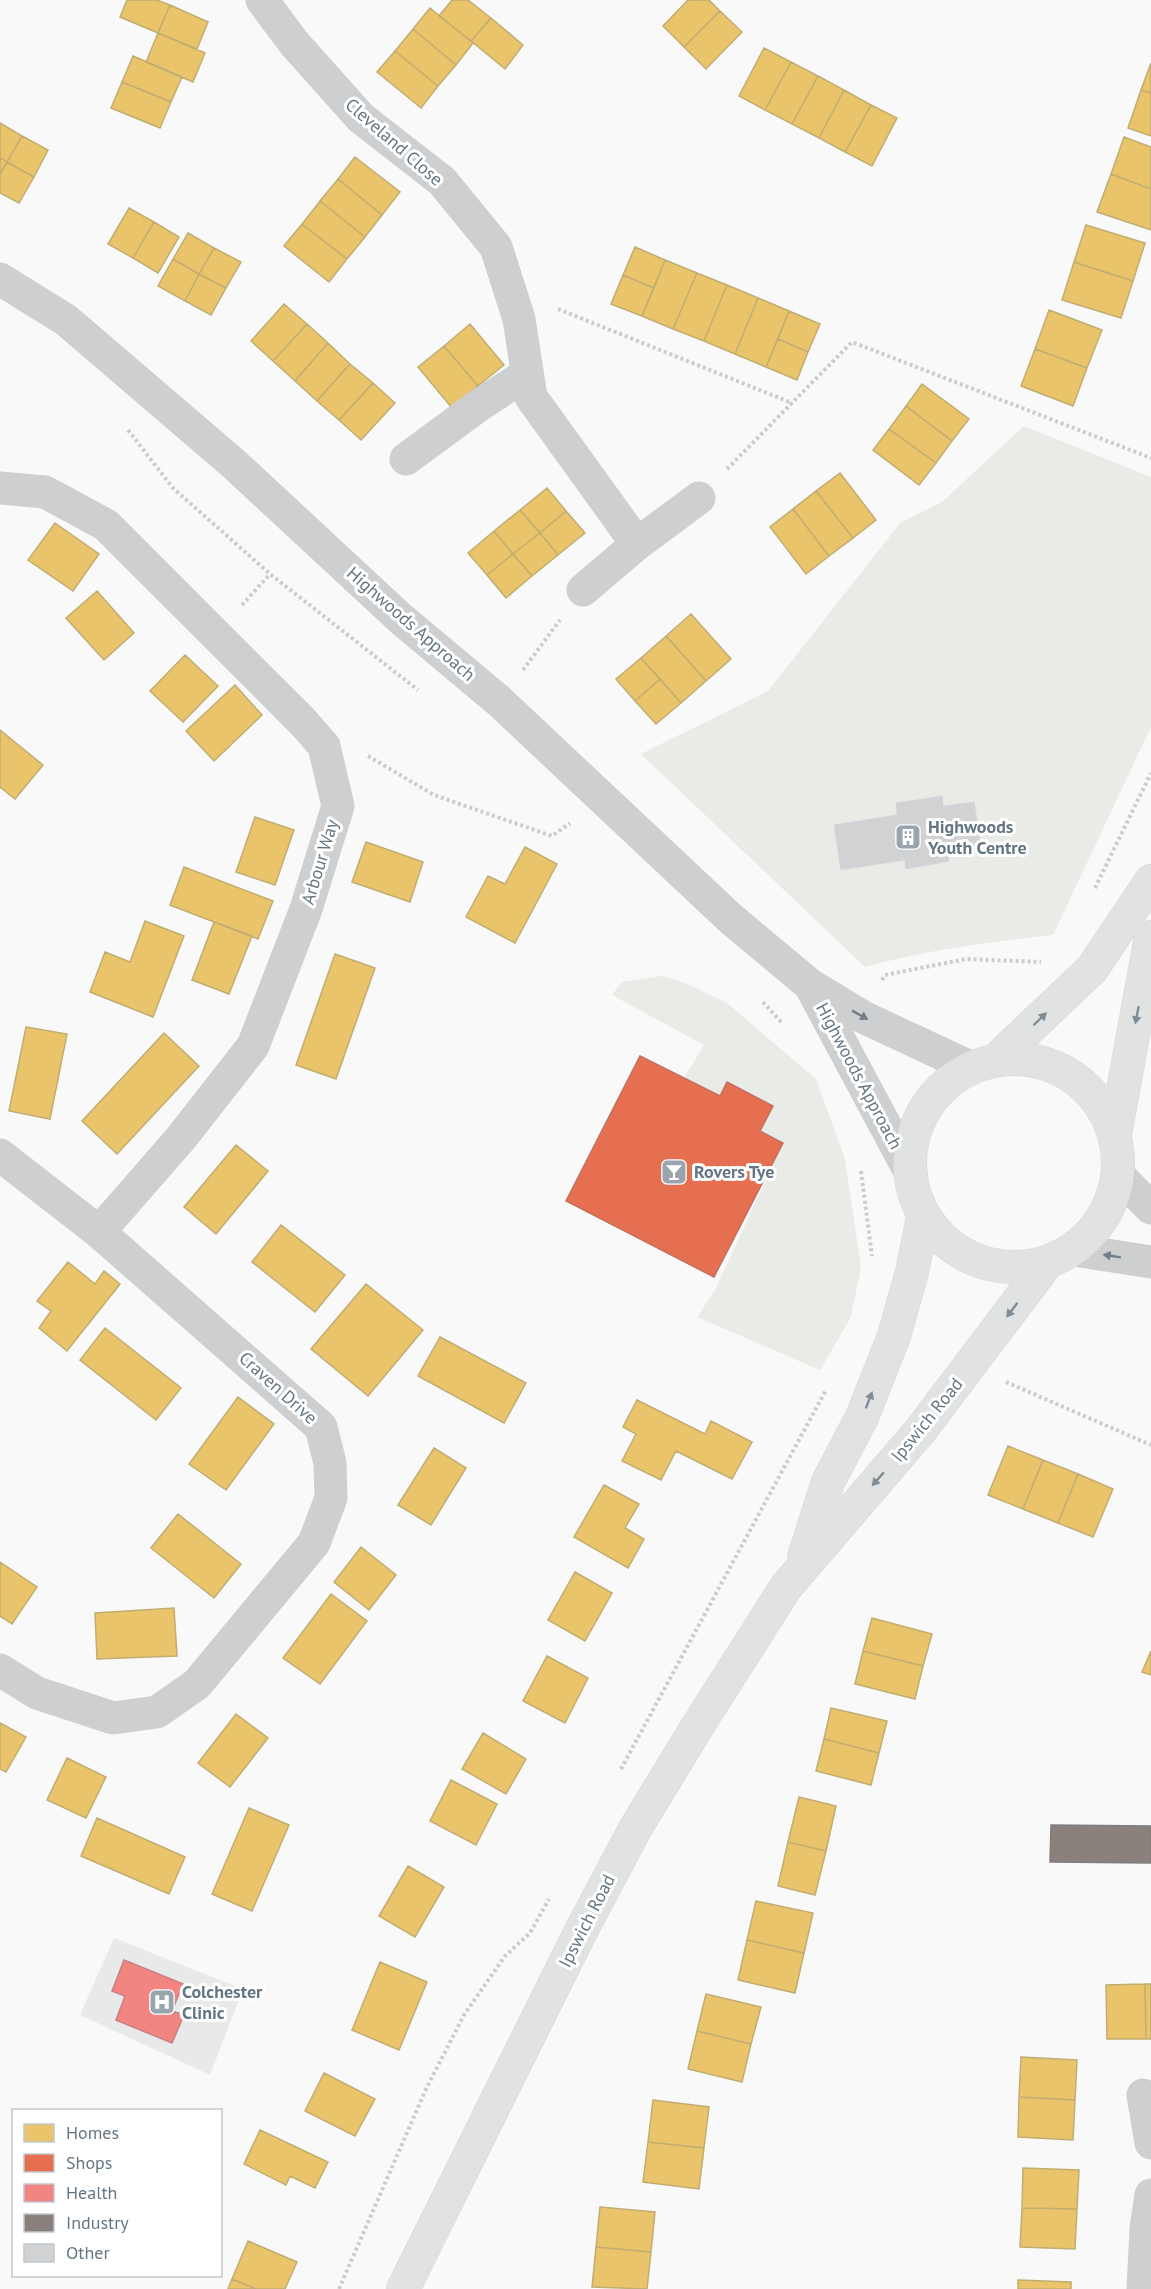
<svg xmlns="http://www.w3.org/2000/svg" width="1151" height="2289" font-family="'PT Sans',sans-serif">
  <style>
    .built { fill: #e8e9e9 }
    .green { fill: #e8ebe6 }
    .homes { fill: #e9c46a; stroke: #c1ad72; stroke-width: 1.5 }
    .shops { fill: #e76f51; stroke: #c07160; stroke-width: 1.5 }
    .health { fill: #f28482; stroke: #c88082; stroke-width: 1.5 }
    .industry { fill: #8a817c; stroke: #7f7e7e; stroke-width: 1.5 }
    .building { fill: #d0d2d3; stroke: #e8e8e8; stroke-width: 1.5 }
    .lines { fill: none; stroke-linecap: round; stroke-linejoin: round }
    .major-casing { stroke: #d5d6d7; stroke-width: 34 }
    .path { stroke: #cbcccd; stroke-width: 4; stroke-dasharray: 3 3; stroke-linecap: butt }
    .minor { stroke: #cecfd0; stroke-width: 33 }
    .major { stroke: #e1e2e2; stroke-width: 33 }
    .oneway { fill: #707f8b }
    .oneway2 { fill: #7e8c96 }
    .labels { text-anchor: middle; stroke-width: 6; stroke-linejoin: round; paint-order: stroke }
    .street-label { font-size: 18px; fill: #657683; stroke: #fff }
    .poi-label { font-size: 18px; font-weight: bold; fill: #657683; stroke: #fff; text-anchor: start }
  </style>
  <rect width="100%" height="100%" fill="#f9f9f9"/>
  <!-- built -->
  <path class="built" d="M114,1938l129,51 -33,86 -130,-60z"/>
  <!-- green -->
  <path class="green" d="M1024,426l127,51v250l-98,208c-63,7 -126,15 -188,32l-224,-213 127,-63 133,-169 41,-20z
    M662,976l21,6 44,21 89,76 29,80 16,108 -10,50 -31,53 -123,-53 18,-27 68,-147 -23,-12 13,-25 -46,-23 -7,13 -36,-18 20,-33 -92,-50 10,-13z"/>
  <!-- homes -->
  <path class="homes" d="M127,0h30l13,5 -12,28 -38,-16z
    M452,0h16l23,18 -20,23 -32,-25z
    M688,0h21l11,11 -36,36 -21,-21z
    M170,5l38,17 -11,27 -39,-16z
    M430,8l43,35 -17,22 -43,-36z
    M720,11l22,21 -36,37 -22,-22z
    M491,18l32,27 -18,24 -34,-28z
    M413,29l43,36 -18,21 -43,-35z
    M158,33l47,20 -12,29 -47,-20z
    M764,48l27,14 -26,48 -26,-14z
    M395,51l43,35 -17,22 -44,-36z
    M133,56l49,21 -11,25 -49,-20z
    M791,62l27,14 -26,48 -27,-14z
    M1151,63v30l-10,-3z
    M818,76l26,14 -25,48 -27,-14z
    M122,82l49,20 -11,26 -49,-20z
    M844,90l27,15 -26,47 -26,-14z
    M1141,90l10,3v43l-23,-8z
    M871,105l26,13 -25,48 -27,-14z
    M0,123l22,13 -15,26 -7,-4z
    M22,136l26,14 -14,27 -27,-15z
    M1124,137l27,10v42l-40,-15z
    M355,157l45,35 -18,23 -44,-36z
    M0,158l7,4 -7,12z
    M7,162l27,15 -15,26 -19,-10v-19z
    M1111,174l40,15v41l-54,-18z
    M338,179l44,36 -17,22 -45,-36z
    M320,201l45,36 -18,22 -45,-35z
    M129,208l25,14 -21,36 -25,-14z
    M154,222l25,15 -21,36 -25,-15z
    M302,224l45,35 -18,23 -45,-36z
    M1086,225l59,18 -12,38 -59,-19z
    M188,233l26,15 -15,26 -26,-15z
    M635,247l30,13 -11,28 -31,-13z
    M214,248l27,14 -15,26 -27,-14z
    M173,259l26,15 -14,27 -27,-15z
    M665,260l32,13 -24,56 -31,-13z
    M1074,262l59,19 -12,37 -59,-18z
    M697,273l30,12 -23,56 -31,-12z
    M199,274l27,14 -15,27 -26,-14z
    M623,275l31,13 -12,28 -31,-12z
    M727,285l31,13 -23,56 -31,-13z
    M758,298l31,13 -23,56 -31,-13z
    M284,304l23,20 -34,37 -22,-20z
    M1049,310l53,20 -15,38 -52,-19z
    M789,311l31,13 -12,28 -30,-13z
    M307,324l21,19 -33,38 -22,-20z
    M470,324l34,41 -26,21 -34,-40z
    M778,339l30,13 -11,28 -31,-13z
    M328,343l22,21 -33,37 -22,-20z
    M444,346l34,40 -26,22 -34,-41z
    M1035,349l52,19 -14,38 -52,-20z
    M350,364l23,19 -34,37 -22,-19z
    M373,383l22,20 -34,37 -22,-20z
    M922,384l47,35 -17,22 -46,-35z
    M906,406l46,35 -16,22 -47,-34z
    M889,429l47,34 -17,22 -46,-35z
    M840,473l36,47 -23,18 -37,-47z
    M547,488l19,23 -26,22 -20,-23z
    M816,491l37,47 -24,18 -36,-47z
    M793,509l36,47 -23,18 -36,-47z
    M520,510l20,23 -27,21 -19,-23z
    M566,511l19,22 -27,22 -18,-22z
    M55,523l44,31 -26,37 -45,-31z
    M494,531l19,23 -26,21 -19,-22z
    M540,533l18,22 -26,21 -19,-22z
    M513,554l19,22 -26,22 -19,-23z
    M97,591l37,42 -30,27 -38,-42z
    M691,614l40,45 -25,22 -40,-45z
    M666,636l40,45 -25,22 -40,-45z
    M185,655l33,31 -35,36 -33,-31z
    M641,658l19,21 -25,22 -19,-22z
    M660,679l21,24 -25,21 -21,-23z
    M235,685l27,30 -48,46 -28,-30z
    M0,730l43,35 -28,34 -15,-12z
    M255,817l39,13 -19,55 -39,-13z
    M366,842l57,20 -13,40 -58,-20z
    M525,847l32,17 -42,79 -49,-26 22,-41 17,8z
    M184,867l89,34 -15,38 -88,-34z
    M145,921l39,15 -31,81 -63,-25 15,-40 25,10z
    M214,922l38,14 -23,58 -37,-14z
    M335,954l40,14 -39,111 -40,-14z
    M26,1027l41,7 -17,85 -41,-8z
    M164,1033l35,33 -82,88 -35,-33z
    M236,1145l32,26 -52,63 -32,-27z
    M281,1225l64,50 -30,37 -63,-50z
    M68,1262l27,22 9,-13 16,13 -53,67 -28,-23 12,-17 -14,-10z
    M366,1284l57,46 -55,66 -57,-47z
    M105,1328l76,60 -25,32 -76,-60z
    M440,1337l86,46 -22,40 -86,-47z
    M238,1397l36,27 -48,66 -37,-26z
    M637,1400l68,34 6,-13 41,21 -20,37 -56,-28 -15,29 -39,-19 14,-27 -13,-7z
    M1008,1446l35,14 -20,49 -35,-14z
    M434,1448l32,20 -35,57 -33,-20z
    M1043,1460l35,14 -20,49 -35,-14z
    M1078,1474l35,15 -20,48 -35,-14z
    M604,1485l35,19 -14,24 19,11 -16,29 -54,-31z
    M178,1514l63,50 -27,34 -63,-50z
    M361,1547l35,28 -27,35 -35,-28z
    M0,1562l37,25 -25,37 -12,-8z
    M575,1572l37,21 -27,48 -37,-21z
    M331,1594l36,27 -47,63 -37,-26z
    M174,1608l3,48 -80,3 -2,-46z
    M872,1618l60,16 -9,32 -60,-15z
    M863,1651l60,15 -8,33 -60,-15z
    M1151,1651v24l-9,-3z
    M547,1656l41,22 -23,45 -42,-22z
    M831,1708l56,13 -8,32 -55,-14z
    M236,1714l32,24 -38,49 -32,-24z
    M0,1723l26,14 -20,35 -6,-3z
    M483,1733l43,26 -20,35 -44,-25z
    M824,1739l55,14 -8,32 -55,-14z
    M67,1758l39,19 -20,41 -39,-18z
    M451,1780l46,24 -21,41 -46,-24z
    M799,1797l37,9 -10,45 -38,-9z
    M249,1808l40,17 -37,86 -40,-17z
    M97,1818l88,39 -16,37 -88,-38z
    M788,1842l38,9 -11,44 -37,-9z
    M408,1866l36,21 -29,50 -36,-21z
    M756,1901l57,12 -9,40 -57,-13z
    M747,1940l57,13 -9,40 -57,-13z
    M380,1962l47,20 -28,68 -47,-20z
    M1145,1984h6v55h-5z
    M1145,1984l1,55h-39l-1,-54z
    M706,1994l55,13 -10,37 -54,-13z
    M697,2031l54,13 -9,38 -54,-13z
    M1021,2057l56,3 -2,40 -56,-3z
    M324,2073l51,26 -20,37 -50,-25z
    M1019,2097l56,3 -2,40 -55,-3z
    M653,2100l56,7 -5,41 -56,-6z
    M260,2130l68,32 -13,26 -25,-12 -4,9 -42,-21z
    M648,2142l56,6 -5,41 -56,-7z
    M1023,2168l56,2 -2,39 -55,-1z
    M600,2207l55,5 -4,40 -55,-5z
    M1022,2208l55,1 -2,40 -55,-2z
    M248,2241l49,21 -12,27h-29l-24,-10z
    M596,2247l55,5 -4,37 -55,-2z
    M232,2279l24,10h-28z
    M1018,2280l53,2v7h-53z"/>
  <!-- shops -->
  <path class="shops" d="M640,1056l80,40 7,-14 46,24 -13,25 23,12 -69,134 -148,-76z"/>
  <!-- health -->
  <path class="health" d="M124,1960l59,24 -11,27 12,4 -12,28 -56,-23 9,-24 -13,-5z"/>
  <!-- industry -->
  <path class="industry" d="M1051,1825l100,1v37l-101,-1z"/>
  <!-- building -->
  <path class="building" d="M943,795l1,10 31,-4 7,48 -33,5 1,8 -45,8 -1,-9 -64,10 -7,-47 63,-10 -1,-12z"/>
  <g class="lines">
    <!-- major casing -->
    <g class="major-casing">
      <path id="major" d="M910 1163a104 104 0 1 1 208 0a104 104 0 1 1-208 0Z
        M997,1059l95,-90 59,-88
        M1115,1134l36,-197
        M804,1557l24,-75 34,-65 32,-81 18,-64 11,-55
        M403,2289l178,-358 54,-102 62,-102 89,-140 134,-156 127,-168"/>
    </g>
    <!-- path -->
    <path class="path" d="M558,309l234,94
      M128,430l45,58 97,86 148,116
      M727,469l125,-127 299,116
      M242,605l28,-31
      M523,670l37,-50
      M368,756l66,39 118,41 18,-13
      M1095,888l56,-115
      M882,980l3,-5 81,-16 75,3
      M763,1002l19,21
      M861,1171l11,85
      M1006,1382l145,63
      M621,1769l205,-379
      M339,2289l87,-200 38,-74 41,-59 25,-23 19,-34"/>
    <!-- minor -->
    <path class="minor" d="M262,0l32,43 67,75 81,63 54,66 23,72 12,78 106,147
      M0,279l66,41 168,144 166,154 99,83 231,217 80,67 53,32 107,50
      M406,459l72,-53 49,-32
      M0,488l45,4 61,33 197,197 21,24 14,60 -32,103 -53,137 -72,92 -82,94
      M583,590l54,-46 62,-46
      M810,985l98,183
      M0,1155l99,77 222,195 9,36 1,35 -17,45 -117,141 -40,28 -44,6 -76,-25 -37,-23
      M1119,1176l32,32
      M1074,1250l77,12
      M1143,2095l8,48
      M1143,2289l3,-61 5,-33"/>
    <!-- major -->
    <use href="#major" class="major"/>
  </g>
  <!-- one-way arrows -->
  <defs><path id="oneway-solid" d="M-6-.8H1V-3.2L6.5 0L1 3.2V.8H-6Z" transform="scale(1.5)"/></defs>
  <g class="oneway">
    <use href="#oneway-solid" transform="translate(860 1015) rotate(29)"/>
    <use href="#oneway-solid" transform="translate(1112 1256) rotate(-171)"/>
  </g>
  <g class="oneway2">
    <use href="#oneway-solid" transform="translate(1137 1015) rotate(101)"/>
    <use href="#oneway-solid" transform="translate(1040 1019) rotate(-44)"/>
    <use href="#oneway-solid" transform="translate(1012 1310) rotate(127)"/>
    <use href="#oneway-solid" transform="translate(869 1400) rotate(-69)"/>
    <use href="#oneway-solid" transform="translate(878 1479) rotate(131)"/>
  </g>
  <!-- icons -->
  <defs>
    <g id="building-square" transform="scale(1.35)"><rect x="-9" y="-9" width="18" height="18" rx="4" fill="#99a4ac" stroke="#fff"/><path d="M-4-6H4V6H1V3H-1V6H-4ZM-2.5-4.3h1.7v1.8h-1.7ZM.8-4.3h1.7v1.8H.8ZM-2.5-1h1.7V.8h-1.7ZM.8-1h1.7V.8H.8Z" fill="#fff"/></g>
    <g id="bar-square" transform="scale(1.35)"><rect x="-9" y="-9" width="18" height="18" rx="4" fill="#99a4ac" stroke="#fff"/><path d="M-6-5H6L.8 .8V4.5H3.5V6h-7V4.5H-.8V.8Z" fill="#fff"/></g>
    <g id="hospital-square" transform="scale(1.35)"><rect x="-9" y="-9" width="18" height="18" rx="4" fill="#99a4ac" stroke="#fff"/><path d="M-5-5h3v3.5h4V-5h3V5h-3V1.5h-4V5h-3Z" fill="#fff"/></g>
  </defs>
  <g fill-rule="evenodd">
    <use href="#building-square" x="908" y="837"/>
    <use href="#bar-square" x="674" y="1172"/>
    <use href="#hospital-square" x="162" y="2002"/>
  </g>
  <g class="labels">
    <!-- street labels -->
    <g class="street-label">
      <text transform="translate(394 142) rotate(41)" y="6">Cleveland Close</text>
      <text transform="translate(411 624) rotate(41)" y="6">Highwoods Approach</text>
      <text transform="translate(320 862) rotate(-73)" y="6">Arbour Way</text>
      <text transform="translate(859 1076) rotate(62)" y="6">Highwoods Approach</text>
      <text transform="translate(278 1388) rotate(42)" y="6">Craven Drive</text>
      <text transform="translate(927 1420) rotate(-51)" y="6">Ipswich Road</text>
      <text transform="translate(587 1921) rotate(-63)" y="6">Ipswich Road</text>
    </g>
    <!-- poi labels -->
    <g class="poi-label">
      <text x="928" y="833">Highwoods<tspan x="928" dy="21">Youth Centre</tspan></text>
      <text x="694" y="1178">Rovers Tye</text>
      <text x="182" y="1998">Colchester<tspan x="182" dy="21">Clinic</tspan></text>
    </g>
  </g>
  <!-- legend -->
  <rect x="12" y="2109" width="210" height="168" fill="#ffffff" stroke="#c1c8cd" stroke-width="1.5"/>
  <rect x="24" y="2124" width="30" height="18" fill="#e9c46a" stroke="#c1c8cd" stroke-width="1.5"/>
  <text x="66" y="2139" font-size="18" fill="#657683">Homes</text>
  <rect x="24" y="2154" width="30" height="18" fill="#e76f51" stroke="#c1c8cd" stroke-width="1.5"/>
  <text x="66" y="2169" font-size="18" fill="#657683">Shops</text>
  <rect x="24" y="2184" width="30" height="18" fill="#f28482" stroke="#c1c8cd" stroke-width="1.5"/>
  <text x="66" y="2199" font-size="18" fill="#657683">Health</text>
  <rect x="24" y="2214" width="30" height="18" fill="#8a817c" stroke="#c1c8cd" stroke-width="1.5"/>
  <text x="66" y="2229" font-size="18" fill="#657683">Industry</text>
  <rect x="24" y="2244" width="30" height="18" fill="#d0d2d3" stroke="#c1c8cd" stroke-width="1.5"/>
  <text x="66" y="2259" font-size="18" fill="#657683">Other</text>
</svg>
